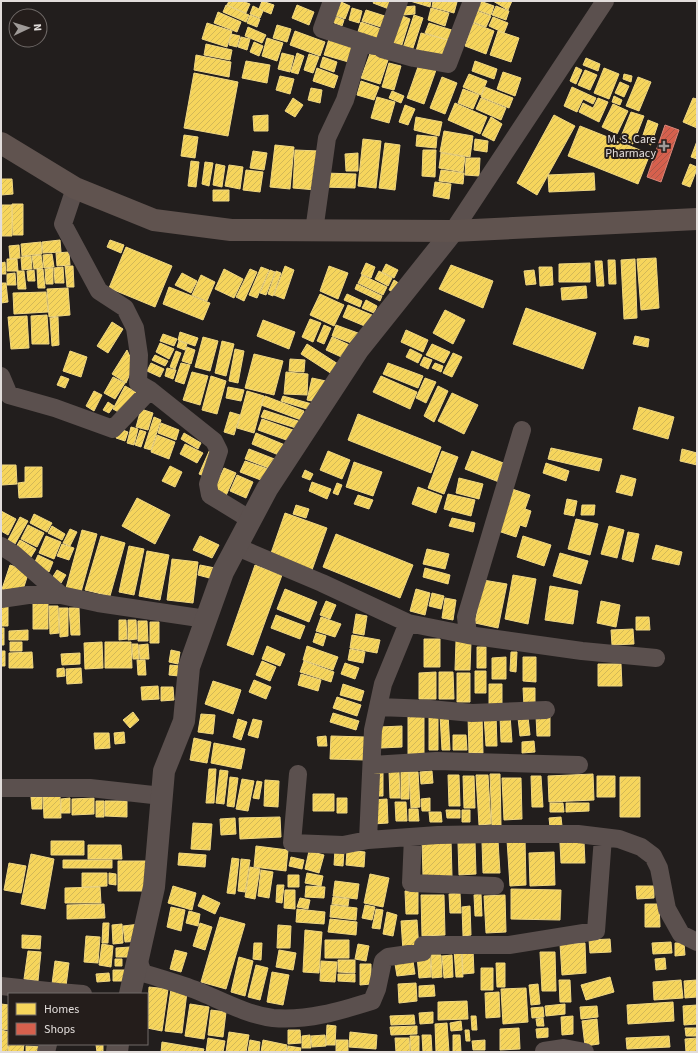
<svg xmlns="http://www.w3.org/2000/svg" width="698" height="1053" font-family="'Source Sans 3',sans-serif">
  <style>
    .homes { fill: url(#homes-hatch); stroke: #f0d782 }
    .shops { fill: url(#shops-hatch); stroke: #da8678 }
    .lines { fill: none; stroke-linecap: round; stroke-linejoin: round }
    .minor { stroke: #5b504e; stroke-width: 18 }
    .tertiary { stroke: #5b504e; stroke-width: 22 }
    .secondary { stroke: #60534f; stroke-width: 22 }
    .poi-dot { fill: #9f9a98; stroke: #241d1b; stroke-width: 1.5 }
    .labels { text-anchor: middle; stroke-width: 4; stroke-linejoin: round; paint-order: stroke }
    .poi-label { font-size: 12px; fill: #e2dddb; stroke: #241d1b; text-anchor: end }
  </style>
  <defs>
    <pattern id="homes-hatch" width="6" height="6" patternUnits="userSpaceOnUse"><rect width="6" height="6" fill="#f6d55c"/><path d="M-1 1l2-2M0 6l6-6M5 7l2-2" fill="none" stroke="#d2b857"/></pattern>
    <pattern id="shops-hatch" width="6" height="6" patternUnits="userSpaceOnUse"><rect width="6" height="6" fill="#d6604d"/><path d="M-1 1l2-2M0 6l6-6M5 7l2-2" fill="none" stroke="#aa574a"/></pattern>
  </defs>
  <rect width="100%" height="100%" fill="#221e1d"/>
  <!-- homes -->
  <path class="homes" d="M229,1h13l8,3 -4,9 -19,-8z
    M262,1l12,4 -3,9 -12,-5z
    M339,1l11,5 -5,13 -11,-4z
    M374,1h18l-3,8 -16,-6z
    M410,1h21l-1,6z
    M433,1l24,1 -3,11 -22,-6z
    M480,1l14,5 -3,9 -16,-6z
    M493,1h19l-4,9z
    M226,5l23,10 -3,7 -23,-10z
    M297,5l17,7 -5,13 -17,-7z
    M253,6l10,5 -3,7 -10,-4z
    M415,6v8l-12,1 -1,-8z
    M496,6l13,5 -3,9 -14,-5z
    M352,8l10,3 -3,12 -10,-3z
    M431,8l18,5 -4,13 -17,-6z
    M366,10l22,7 -4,11 -22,-7z
    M477,11l14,5 -5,11 -13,-5z
    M218,12l23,10 -4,10 -23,-9z
    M250,15l10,4 -3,8 -10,-4z
    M400,15l10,4 -10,32 -10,-3z
    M414,15l9,3 -11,33 -9,-3z
    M334,16l10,4 -2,6 -10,-4z
    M493,17l15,6 -4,10 -15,-7z
    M361,22l23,8 -4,12 -23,-7z
    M207,23l25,8 -5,16 -25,-8z
    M429,23l26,8 -4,10 -26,-8z
    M473,23l21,8 -8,23 -21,-8z
    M277,25l14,4 -4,13 -14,-4z
    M248,27l18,8 -4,8 -17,-7z
    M295,31l30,11 -5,14 -30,-11z
    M498,31l21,7 -8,24 -21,-7z
    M421,33l27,7 -4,19 -28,-8z
    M231,34l9,2 -3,11 -8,-2z
    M241,37l9,2 -3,11 -9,-3z
    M267,38l16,5 -6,18 -15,-5z
    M329,39l28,8 -5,16 -28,-8z
    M254,42l9,4 -4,10 -9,-4z
    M206,44l26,6 -2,10 -26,-5z
    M371,51l18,6 -9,27 -19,-6z
    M282,53l12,3 -4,16 -12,-3z
    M297,53l7,3 -6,18 -7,-2z
    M309,54l10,3 -6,16 -9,-3z
    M196,55l35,7 -2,15 -35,-7z
    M323,57l14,5 -3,10 -14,-5z
    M586,58l14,6 -2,7 -15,-6z
    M246,61l24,4 -3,18 -25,-5z
    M475,61l22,8 -3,10 -22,-8z
    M389,63l12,3 -7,24 -12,-3z
    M419,64l17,6 -12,34 -17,-6z
    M576,67l6,3 -6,14 -6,-3z
    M317,68l21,8 -4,12 -21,-7z
    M604,68l15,6 -10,25 -15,-6z
    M585,70l12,5 -7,15 -12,-5z
    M503,72l18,6 -6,18 -18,-7z
    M194,73l44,9 -10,54 -44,-8z
    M469,74l18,7 -6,14 -18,-8z
    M624,74l8,2 -1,6 -8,-3z
    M280,76l14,3 -4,15 -14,-4z
    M442,77l15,6 -12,31 -15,-6z
    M638,77l13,5 -12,29 -13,-5z
    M361,81l18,6 -5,13 -17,-5z
    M620,82l9,4 -5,11 -9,-4z
    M485,87l28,11 -4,10 -28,-11z
    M572,87l24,11 -3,6 -10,-5 -6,13 -13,-6z
    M311,88l11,2 -2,13 -12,-3z
    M463,89l16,6 -6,14 -15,-6z
    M392,91l12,5 -3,7 -12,-5z
    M614,96l8,4 -2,5 -8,-3z
    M377,97l18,5 -6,21 -18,-5z
    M293,98l10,7 -8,12 -10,-6z
    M481,98l25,10 -5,12 -25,-11z
    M598,98l10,4 -9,20 -20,-10 4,-9 10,5z
    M693,98l4,1v29l-14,-6z
    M455,103l32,14 -7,17 -32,-14z
    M613,104l15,7 -11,23 -15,-7z
    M405,105l10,4 -7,16 -9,-3z
    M631,112l13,4 -11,28 -13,-5z
    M268,115v16h-14l-1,-15z
    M554,115l21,11 -38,69 -20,-12z
    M416,117l26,5 -3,14 -25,-6z
    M491,117l11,7 -8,17 -12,-6z
    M648,120l10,4 -7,21 -10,-4z
    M580,126l70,28 -12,30 -70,-28z
    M444,131l29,5 -3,21 -30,-5z
    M184,135l14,2 -3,21 -14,-2z
    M417,135l20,2 -1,11 -20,-2z
    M363,139l18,2 -5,47 -18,-2z
    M475,139l13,2 -1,11 -13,-2z
    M697,141v18l-6,-2z
    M385,143l15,2 -5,45 -16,-2z
    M275,145l19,2 -4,42 -20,-2z
    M295,150l24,1 -3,39 -23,-2z
    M423,150h13l-1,27 -13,-1z
    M253,151l14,2 -3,17 -14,-2z
    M358,153v18h-12l-1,-17z
    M441,153l24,4 -2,15 -24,-4z
    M466,158h14l-1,18 -14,-1z
    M191,161l8,1 -3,25 -8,-1z
    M205,162l8,1 -4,23 -7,-2z
    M216,164l9,2 -3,21 -9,-2z
    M690,164l7,3v2l-7,18 -8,-3z
    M229,165l14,2 -3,22 -15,-3z
    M246,170l17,2 -3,20 -17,-2z
    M441,170l23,3 -1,11 -24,-3z
    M324,173l32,1 -1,14 -32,-1z
    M594,173l1,17 -46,2 -1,-17z
    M1,179h11l1,15 -12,1z
    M435,182l16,2 -2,15 -16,-3z
    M213,190h16v11h-16z
    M12,204h11v31h-10z
    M2,205h10v31h-10z
    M60,240l1,12 -18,1 -1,-11z
    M110,240l14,5 -3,8 -14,-6z
    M41,242l1,12 -20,2 -1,-12z
    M19,245l1,13 -10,1 -1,-13z
    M126,247l46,19 -17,41 -46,-19z
    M69,252l1,13 -13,1 -1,-13z
    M52,254l2,13 -10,1 -1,-13z
    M41,255l2,13 -9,1 -2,-13z
    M31,256l1,13 -10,1 -1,-13z
    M656,258l3,50 -18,2 -4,-51z
    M7,259h10l1,12h-11z
    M635,259l2,59 -13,1 -3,-59z
    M608,260h7l1,24h-7z
    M595,261h7l2,25h-7z
    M5,262l1,12h-5v-11z
    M366,263l9,4 -4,11 -10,-4z
    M590,263v19h-31v-18z
    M386,264l12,6 -4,8 -12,-6z
    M451,265l42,16 -10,27 -44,-19z
    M65,266h8l1,21h-7z
    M285,266l9,4 -10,29 -10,-4z
    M329,266l19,7 -10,26 -18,-8z
    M63,267l1,16h-9l-1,-15z
    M261,267l8,3 -12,28 -8,-3z
    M539,267h13l1,18 -13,1z
    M53,268v16h-7l-1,-15z
    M37,269h6l2,19h-7z
    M224,269l19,10 -9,19 -19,-9z
    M250,269l7,3 -13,29 -8,-4z
    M34,270l1,11h-7l-1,-10z
    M270,270l5,2 -9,23 -6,-2z
    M534,270l2,14 -10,1 -2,-14z
    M17,271h7l2,18h-8z
    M276,271l5,2 -8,23 -5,-2z
    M379,271l13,7 -4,8 -13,-7z
    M15,273l1,12h-9v-11z
    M182,273l15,8 -6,12 -16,-8z
    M201,275l14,7 -8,19 -15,-6z
    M362,275l25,12 -4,8 -25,-12z
    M394,280l6,4 -5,9 -6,-3z
    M1,283h5l2,19 -7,1z
    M357,284l25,12 -2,5 -25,-12z
    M586,286l1,12 -25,2 -1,-12z
    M169,287l41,16 -7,17 -40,-16z
    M68,288l2,27 -21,2 -2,-28z
    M46,292l2,20 -34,2 -1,-21z
    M320,294l24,11 -10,21 -24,-11z
    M347,294l15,7 -2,6 -16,-7z
    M366,300l11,6 -3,7 -12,-5z
    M348,305l24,10 -5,12 -24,-10z
    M526,308l70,25 -13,36 -70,-25z
    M445,310l20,10 -12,24 -20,-11z
    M47,315l2,29h-17l-1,-28z
    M27,316l2,32 -18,1 -3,-32z
    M58,317l1,28 -7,1 -2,-28z
    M310,319l11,4 -8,19 -11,-5z
    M263,320l32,12 -6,17 -32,-13z
    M112,322l11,7 -15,24 -11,-7z
    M324,325l7,3 -7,16 -7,-3z
    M336,325l22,8 -4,11 -22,-8z
    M406,330l22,10 -5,12 -22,-10z
    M180,332l18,6 -3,8 -17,-6z
    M163,334l14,5 -3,7 -14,-5z
    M635,336l14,3 -1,8 -15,-3z
    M203,337l15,4 -8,30 -15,-4z
    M332,337l22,10 -6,13 -22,-10z
    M179,341l8,3 -2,6 -8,-3z
    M222,341l12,3 -8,32 -11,-3z
    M160,343l14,6 -5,10 -13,-7z
    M307,344l31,20 -6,10 -31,-20z
    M432,344l18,8 -6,11 -18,-8z
    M187,347l8,3 -4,14 -9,-3z
    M235,349l9,2 -6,32 -9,-2z
    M410,349l12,6 -4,8 -12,-6z
    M127,350l5,11v8l-6,14 -14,-9z
    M70,351l17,6 -6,20 -18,-6z
    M176,351l5,2 -6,16 -5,-2z
    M453,353l9,4 -10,20 -9,-4z
    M254,354l29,7 -9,34 -29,-7z
    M155,355l13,6 -3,5 -13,-6z
    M424,357l8,3 -4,9 -8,-4z
    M290,359l15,1 -1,12 -15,-1z
    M151,363l13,6 -4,8 -13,-6z
    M181,363l9,2 -6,19 -9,-3z
    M388,363l35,13 -5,12 -35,-14z
    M435,363l8,3 -2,6 -9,-4z
    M167,368l9,2 -3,9 -8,-3z
    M192,372l16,4 -8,29 -17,-5z
    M286,372l22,2 -1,21 -23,-1z
    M61,376l8,3 -4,9 -8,-3z
    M211,376l15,5 -9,33 -15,-4z
    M381,376l36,16 -7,17 -37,-17z
    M113,377l12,6 -10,16 -11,-6z
    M312,378l14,3 -5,22 -14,-3z
    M425,378l11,4 -10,21 -10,-5z
    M125,386l11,6 -12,23 -11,-6z
    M438,386l10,5 -14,31 -10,-6z
    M228,387l16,3 -3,11 -15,-3z
    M94,391l8,4 -8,16 -8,-5z
    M247,391l17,5 -10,37 -17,-5z
    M452,393l26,12 -14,29 -26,-13z
    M265,396l39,15 -3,9 -40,-15z
    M283,396l29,8 -2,6 -29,-9z
    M108,402l6,4 -5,7 -6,-3z
    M639,407l35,10 -6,22 -35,-10z
    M141,409l12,4 -5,17 -12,-3z
    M264,410l37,12 -2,7 -38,-12z
    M230,412l10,3 -6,20 -10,-3z
    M358,414l83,33 -10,26 -83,-33z
    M154,417l7,3 -10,30 -7,-2z
    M262,419l34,12 -4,11 -34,-12z
    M161,423l18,7 -3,10 -18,-7z
    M131,427l7,2 -4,16 -7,-2z
    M120,429l8,3 -3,9 -9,-3z
    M140,430l6,2 -5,15 -6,-2z
    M184,433l17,10 -3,6 -17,-10z
    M256,433l29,12 -4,11 -29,-12z
    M157,435l18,7 -6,17 -18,-7z
    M185,444l18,9 -6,10 -17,-9z
    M211,447l-7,29 -5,-2z
    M551,448l51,11 -3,12 -51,-12z
    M249,449l28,11 -3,10 -29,-11z
    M682,449l15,4v12l-17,-4z
    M328,451l22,9 -8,19 -22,-9z
    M442,451l16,6 -14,37 -16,-6z
    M472,451l34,13 -7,18 -34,-13z
    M245,461l26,9 -5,12 -26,-10z
    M354,462l28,10 -9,24 -27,-9z
    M546,463l23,8 -3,10 -23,-8z
    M1,465h15l1,19 -15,1z
    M170,466l12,6 -7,15 -13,-6z
    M25,467h17v30l-23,1 -1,-15 7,-1z
    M224,468l12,5 -11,25 -12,-6z
    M305,470l8,4 -3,6 -8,-3z
    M237,475l16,7 -7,16 -16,-7z
    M621,475l15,4 -4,17 -16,-4z
    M459,478l24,6 -4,15 -23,-6z
    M312,482l19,7 -4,10 -18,-8z
    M337,483l5,2 -4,10 -5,-2z
    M418,487l24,9 -6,17 -24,-9z
    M512,489l18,6 -5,14 6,2 -5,16 -6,-2 -4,12 -18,-6z
    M448,494l27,6 -4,16 -27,-7z
    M358,495l15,5 -4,9 -15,-5z
    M137,498l33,17 -15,29 -33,-18z
    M567,499l10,2 -3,15 -10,-2z
    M296,505l13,4 -3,9 -13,-4z
    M582,505h13l-1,10h-13z
    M1,511l15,8 -8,16 -7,-4z
    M285,513l42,15 -15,42 -42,-14z
    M34,514l18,9 -5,9 -17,-9z
    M20,517l8,4 -13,23 -7,-4z
    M452,518l23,5 -2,9 -24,-6z
    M576,519l22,5 -8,31 -22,-6z
    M28,525l16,8 -7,14 -16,-8z
    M52,526l13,8 -3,6 -14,-7z
    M609,526l15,4 -7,28 -16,-4z
    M70,529l7,3 -7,14 -7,-3z
    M82,530l15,4 -16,58 -15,-4z
    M628,532l11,2 -6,28 -11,-3z
    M336,534l77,31 -13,33 -77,-31z
    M46,536l15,6 -7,17 -15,-6z
    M101,536l24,7 -15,53 -25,-6z
    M200,536l19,9 -7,13 -19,-8z
    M523,536l28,9 -7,21 -27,-9z
    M20,540l16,9 -5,8 -16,-8z
    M62,544l12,4 -5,12 -12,-4z
    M656,545l26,7 -3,13 -27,-6z
    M129,546l15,3 -10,46 -15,-3z
    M427,549l22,5 -4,15 -22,-5z
    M147,551l22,4 -9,45 -21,-4z
    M560,553l28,8 -7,23 -28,-8z
    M38,555l15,7 -4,10 -15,-8z
    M172,559l26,3 -5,41 -26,-3z
    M10,565l19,6 -8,25 -19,-7z
    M200,565l15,3 -2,11 -15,-4z
    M255,565l27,10 -29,80 -26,-10z
    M425,568l25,7 -2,9 -25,-7z
    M57,570l9,5 -5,8 -9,-5z
    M513,575l23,4 -8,45 -23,-5z
    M483,580l24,4 -9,44 -23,-5z
    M550,586l28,5 -5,33 -28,-4z
    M285,589l32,13 -8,20 -32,-13z
    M416,589l14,4 -5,22 -15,-4z
    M432,593l12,3 -3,13 -12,-3z
    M445,598l11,2 -3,20 -11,-2z
    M326,601l10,4 -6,14 -10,-4z
    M601,601l19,4 -4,22 -19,-4z
    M33,602l15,1v26h-15z
    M1,606h7v20h-7z
    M49,606h9l1,27 -9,1z
    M59,608h9v28l-8,1z
    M69,608h10l1,27h-9z
    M356,614l11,2 -3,19 -11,-2z
    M276,615l29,11 -5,13 -29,-11z
    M321,617l20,7 -6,13 -19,-6z
    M636,617h13l1,13h-14z
    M119,620h7l1,19 -8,1z
    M128,620h8l1,19 -9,1z
    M138,621h9l1,20h-10z
    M150,622h9v21h-9z
    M1,628h3v17h-3z
    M633,629l1,15 -22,1 -1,-15z
    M28,630v10h-19v-9z
    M316,633l10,3 -3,10 -10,-4z
    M352,635l28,5 -3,13 -27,-5z
    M424,639h16v28h-16z
    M456,641l15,1 -1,28h-15z
    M10,642h12v9h-12z
    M102,642l1,26 -18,1 -1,-26z
    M105,642h26l1,26h-27z
    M132,644h6l1,15h-6z
    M148,644l1,15h-9l-1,-14z
    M267,646l18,8 -5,12 -18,-7z
    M307,646l31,11 -5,13 -30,-10z
    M477,647h9v21h-9z
    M350,649l15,3 -2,11 -15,-3z
    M171,650l9,2 -2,12 -9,-2z
    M1,651h4v15h-4z
    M32,652l1,16h-24v-15z
    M511,652h6l-1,20 -6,-1z
    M80,653v11l-18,1 -1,-11z
    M506,657v22h-14v-21z
    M523,657h13v25l-13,-1z
    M137,660h8l1,15h-8z
    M262,661l14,6 -6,14 -14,-6z
    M304,661l30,11 -3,10 -31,-10z
    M345,663l14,5 -4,11 -14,-5z
    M598,664h23l1,22h-24z
    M170,665l10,1 -1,10 -10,-1z
    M64,668l1,8 -8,1v-8z
    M81,668l1,15 -15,1 -1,-15z
    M475,671h11v22h-11z
    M436,672v27h-17v-26z
    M439,672h14l1,27h-15z
    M457,673h13v29h-13z
    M301,674l20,6 -3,11 -20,-6z
    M254,680l17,7 -5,12 -17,-7z
    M213,681l28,9 -8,24 -28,-10z
    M343,684l21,7 -3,10 -21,-6z
    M489,684h13v23h-13z
    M158,686l1,13 -17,1 -1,-13z
    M161,687h12l1,13 -13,1z
    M523,688h12v18h-11z
    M337,697l24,8 -4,11 -24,-8z
    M133,712l6,8 -9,8 -7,-8z
    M333,713l26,8 -3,9 -26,-8z
    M201,714l14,1 -2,19 -15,-2z
    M408,714l16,1v39h-16z
    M429,714h9v36h-9z
    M448,714l2,36h-8l-2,-35z
    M484,715h12l1,31h-11z
    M510,715l2,27h-11l-1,-26z
    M550,715v21h-13l-1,-20z
    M468,716h14l1,37h-14z
    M528,717l2,18 -10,1 -2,-18z
    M238,719l9,3 -6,18 -8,-3z
    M253,719l9,2 -4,17 -10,-3z
    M402,726v21l-21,1 -1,-21z
    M124,732l1,11 -10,1 -1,-11z
    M94,733h15l1,15 -15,1z
    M453,735h13l1,15h-14z
    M326,736l1,10h-9l-1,-9z
    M331,736l34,1v23l-35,-1z
    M194,738l17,4 -4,21 -17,-3z
    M534,741l1,11 -13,1v-11z
    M214,743l31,6 -4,20 -30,-6z
    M209,769h7l-2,34h-8z
    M383,769v27h-8l-1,-26z
    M220,770l8,1 -4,33 -8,-1z
    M389,771h10l1,27h-10z
    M432,771l1,12 -12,1 -1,-12z
    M401,772h8v27h-8z
    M409,772h9l2,35 -9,1z
    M490,774h10l1,51 -9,1z
    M593,774l1,26 -45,2 -1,-26z
    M448,775h11l1,31h-11z
    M476,775h12l3,49 -12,1z
    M463,776h11l1,32h-11z
    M531,776h10l2,31h-11z
    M597,776h18v21h-18z
    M230,777l8,1 -4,29 -7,-1z
    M620,777h20v40h-20z
    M502,778h19l1,41 -18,1z
    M242,779l12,2 -6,30 -12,-2z
    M265,780l14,1 -1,26 -14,-1z
    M257,781l5,1 -3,17 -6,-1z
    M313,794h21v17h-21z
    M60,796l1,22h-17l-1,-21z
    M31,797h11v12h-10z
    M70,798v15h-9v-14z
    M94,798v16l-22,1v-16z
    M337,798h10v15h-10z
    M430,798v13h-8l-1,-12z
    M387,799l1,24 -15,1 -2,-24z
    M96,801h8v16h-8z
    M105,801h22v16l-22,-1z
    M395,802h11l1,19h-11z
    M550,803h13l1,9h-14z
    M566,803h23v8l-23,1z
    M409,809h9l1,12h-10z
    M446,810h14v8h-13z
    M462,810h8v12h-8z
    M429,812h12l1,10h-12z
    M280,817l1,20 -41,2 -1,-21z
    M561,817l1,9 -12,1 -1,-9z
    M235,818l1,16 -15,1 -1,-16z
    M193,823l19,1 -2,26 -19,-1z
    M525,839l1,46 -16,1 -3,-46z
    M451,840l1,36h-29l-1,-35z
    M51,841h33v14h-33z
    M498,841l2,32h-17l-1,-31z
    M475,842l1,32 -17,1 -1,-32z
    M584,842l1,21h-24l-1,-20z
    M88,845h33l1,14h-34z
    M256,846l32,4 -2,21 -32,-4z
    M335,849l9,1 -1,16 -9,-1z
    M347,850l18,2 -1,15 -18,-2z
    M309,851l15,4 -5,18 -14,-4z
    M554,852l1,33 -25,1 -1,-33z
    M179,853l27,2 -1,12 -27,-2z
    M31,854l23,5 -9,50 -24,-5z
    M291,857l13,3 -2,9 -13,-3z
    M232,858l7,1 -4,35 -8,-1z
    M241,859l9,1 -5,32 -7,-1z
    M63,860h49v8h-49z
    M118,861h32v30h-32z
    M9,863l17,3 -5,27 -17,-3z
    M250,867l10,2 -5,30 -10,-2z
    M261,870l12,2 -4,26 -11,-2z
    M82,873h25v13l-25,1z
    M109,873l7,1v11l-7,-1z
    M307,873l16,3 -2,10 -16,-3z
    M370,874l19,4 -6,29 -19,-4z
    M288,875h11v12h-11z
    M335,881l24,3 -2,15 -24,-3z
    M277,885h7l-2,18 -6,-1z
    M173,886l23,7 -4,17 -24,-7z
    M306,886l19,1 -1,11 -19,-1z
    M636,886h18v12l-17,1z
    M100,887l1,16h-36v-15z
    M511,889l50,1 -1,30 -49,-1z
    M285,890h10v19l-11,-1z
    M405,891h13v23h-12z
    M460,893l1,20h-11l-1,-19z
    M481,894l1,22h-7l-1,-21z
    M203,895l17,8 -5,11 -17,-8z
    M421,895h23l1,40 -23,1z
    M505,895l1,37 -20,1 -2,-37z
    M333,897l16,2 -1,7 -16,-2z
    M300,898l10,2 -2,9 -11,-2z
    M104,904l1,14 -38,1v-14z
    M645,904h14l1,23h-15z
    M331,905l26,3 -1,12 -26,-3z
    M365,905l10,2 -3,13 -10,-2z
    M470,906l1,29 -8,1 -1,-29z
    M171,907l14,3 -4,21 -14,-4z
    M297,909l28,3 -1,12 -28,-2z
    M376,909l7,1 -3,19 -8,-1z
    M189,911l11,3 -2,12 -12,-3z
    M387,912l10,3 -4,21 -10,-2z
    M220,917l25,7 -19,65 -25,-7z
    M330,919l27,3 -1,13 -28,-3z
    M417,920l2,30 -16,1 -2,-30z
    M103,923h6l-1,20h-6z
    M200,923l12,4 -7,23 -12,-4z
    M122,924l1,19 -10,1 -1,-19z
    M140,924l1,17 -16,1 -2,-16z
    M278,925l13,1 -1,22h-13z
    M305,930l17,2 -3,41 -16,-1z
    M22,935l19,1 -1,13 -18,-1z
    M86,936l14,1 -2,26 -14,-1z
    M610,939l1,13 -21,1 -1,-13z
    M325,940h24v18h-24z
    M671,942l1,11 -19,1 -1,-11z
    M254,943h8l-1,17 -8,-1z
    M585,943l1,30 -24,2 -2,-31z
    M675,943h9l1,12 -10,1z
    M102,944l11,2 -2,21 -12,-2z
    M358,944l11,2 -3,15 -11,-2z
    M130,947v10h-14v-9z
    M175,950l12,3 -6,19 -11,-3z
    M279,950l17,3 -3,17 -17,-3z
    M454,950h7l2,27h-7z
    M462,950h11l1,23 -11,1z
    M28,951l13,1 -3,29 -14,-2z
    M540,952h15l1,39h-14z
    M430,955l1,22 -12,1 -2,-22z
    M431,955h10l1,22 -10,1z
    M452,955l1,22 -9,1 -2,-22z
    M239,957l14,4 -8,35 -14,-4z
    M665,958l1,11 -10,1 -1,-11z
    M115,959h7v7h-7z
    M338,960h17v13l-17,-1z
    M55,961l14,2 -3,23 -14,-2z
    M321,961l16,1 -2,20 -15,-1z
    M413,961l2,13 -18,2 -2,-12z
    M496,963h9v24h-8z
    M360,964h11v20l-11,1z
    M256,965l12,3 -8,32 -12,-3z
    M481,968h12v22h-12z
    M113,970h14l1,11h-15z
    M272,972l17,3 -6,30 -16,-3z
    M109,973l1,8 -13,1 -1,-8z
    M338,974h17v8l-17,-1z
    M610,977l4,15 -28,8 -5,-15z
    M559,980h11l1,22h-11z
    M681,980l2,18 -29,2 -1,-18z
    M697,980v17l-12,1 -1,-17z
    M416,983l1,18 -18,2 -1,-19z
    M538,984l2,20 -9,1 -2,-20z
    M434,985l1,11 -16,1v-11z
    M149,987l19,2 -6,42 -15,-3z
    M526,988l2,34 -25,2 -2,-35z
    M171,989l16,3 -5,41 -17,-2z
    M499,992l1,25 -14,1 -1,-25z
    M467,1001l1,18 -30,1v-18z
    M673,1002l1,19 -46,3 -1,-19z
    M1,1004l8,1v25l-8,-1z
    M190,1004l19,3 -5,32 -19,-3z
    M565,1004v10l-19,2 -1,-10z
    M697,1005v19l-13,1 -1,-19z
    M597,1006l1,11 -17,2 -1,-12z
    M543,1007l1,10 -12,1 -1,-10z
    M211,1010l15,2 -3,25 -15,-2z
    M433,1012v11l-13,1 -1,-11z
    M414,1015l1,9 -24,1 -1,-9z
    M471,1016h5l1,14h-5z
    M573,1016v18l-11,1 -1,-18z
    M543,1018l1,8h-7l-1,-7z
    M597,1019l2,25 -14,2 -3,-25z
    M461,1021l1,9 -11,1 -1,-8z
    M447,1023l2,29h-13l-1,-28z
    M327,1025l9,1 -1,19h-9z
    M417,1026v8l-26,1 -1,-8z
    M519,1028l1,21 -20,1v-21z
    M548,1028v9l-11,1 -1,-9z
    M685,1028h12v8h-11z
    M1,1030l8,2 -2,20h-6z
    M288,1030h12l1,13 -13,1z
    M465,1030h4l1,11h-4z
    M229,1032l20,3 -3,17h-20z
    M350,1032l27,3 -1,14 -27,-2z
    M310,1035l1,13h-9v-12z
    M325,1035l1,11 -14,1 -1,-11z
    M422,1035h9l1,17h-9z
    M453,1035h7l1,17h-8z
    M410,1036h9v16h-8z
    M669,1036l1,11 -43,2 -1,-11z
    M208,1038l17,3 -2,11h-17z
    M395,1038h14l1,14h-14z
    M697,1038v14h-11l-1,-13z
    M250,1040l10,2 -1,10h-11z
    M263,1040l24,5 -1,7h-25z
    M336,1040h12v12h-12z
    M485,1040v10h-12l-1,-9z
    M162,1042l42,7 -1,3h-42z
    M9,1044h15l-1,8h-15z
    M96,1045h7v7h-6z
    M26,1046l16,1v5h-16z
    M288,1046l13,2 -1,4h-13z"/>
  <!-- shops -->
  <path class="shops" d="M665,125l14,5 -18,52 -14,-5z"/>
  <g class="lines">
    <!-- minor -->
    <path class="minor" d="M332,1l-10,28 52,17
      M399,1l-17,48 32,9 34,6 24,-63
      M75,188l-12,36 36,67 26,17 10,20 4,27 -1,28 12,7 64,51 5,10 -11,33 2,11 41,25
      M314,231l13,-93 18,-38 17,-58
      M453,231l152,-230
      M1,376l8,19 46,13 58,21 37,-39
      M1,546l13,8 47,41
      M237,547l85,36 86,40 60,12 114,16 74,7
      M1,599l27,-4h33l37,8 108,16
      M468,635l-2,-18 56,-187
      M378,707l52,2 42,4 74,-3
      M372,765l64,-4 143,4
      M298,774l-6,69 51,2 25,-5 70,-5 56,-1h84l41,5 22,8 12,9 6,12 8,41 14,25 16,8
      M1,788h89l72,8
      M413,837l-2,46 84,3
      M368,840l5,-110 10,-46 25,-61
      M138,960l5,13c19,6 38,11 55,18 24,10 50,24 75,27 34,3 67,-7 99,-17l5,-12 6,-28 5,-4 35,-5v-7h86l87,-14 7,-94
      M1,986l57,6
      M58,994v-2l25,2
      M544,1051l20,-3 21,4
      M46,1052l2,-8"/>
    <!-- tertiary -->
    <path class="tertiary" d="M130,994l24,-107 10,-116 20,-50 5,-54 34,-95 44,-83 91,-139 95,-119
      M117,1052l1,-8"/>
    <!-- secondary -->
    <path class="secondary" d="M1,143l74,45 79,32 77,10 222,1 244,-12"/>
  </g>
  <!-- markers -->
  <path class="poi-dot" d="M662 140h4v4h4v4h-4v4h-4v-4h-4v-4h4z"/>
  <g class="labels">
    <!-- poi labels -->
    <g class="poi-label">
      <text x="656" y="143">M. S. Care<tspan x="656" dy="14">Pharmacy</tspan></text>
    </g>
  </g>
  <!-- border -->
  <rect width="698" height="1053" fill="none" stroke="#e2dddb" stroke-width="4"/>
  <!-- legend -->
  <rect x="8" y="993" width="140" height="52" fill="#241d1b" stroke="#706a68"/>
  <rect x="16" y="1003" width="20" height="12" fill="#f6d55c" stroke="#706a68"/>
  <text x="44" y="1013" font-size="12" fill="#e2dddb">Homes</text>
  <rect x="16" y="1023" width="20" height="12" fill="#d6604d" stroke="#706a68"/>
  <text x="44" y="1033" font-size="12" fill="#e2dddb">Shops</text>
  <!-- north arrow -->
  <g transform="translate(28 28) rotate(86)"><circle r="19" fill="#241d1b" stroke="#706a68"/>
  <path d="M0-3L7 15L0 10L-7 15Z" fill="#9f9a98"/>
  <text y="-6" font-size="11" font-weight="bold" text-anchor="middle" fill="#e2dddb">N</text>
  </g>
</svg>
